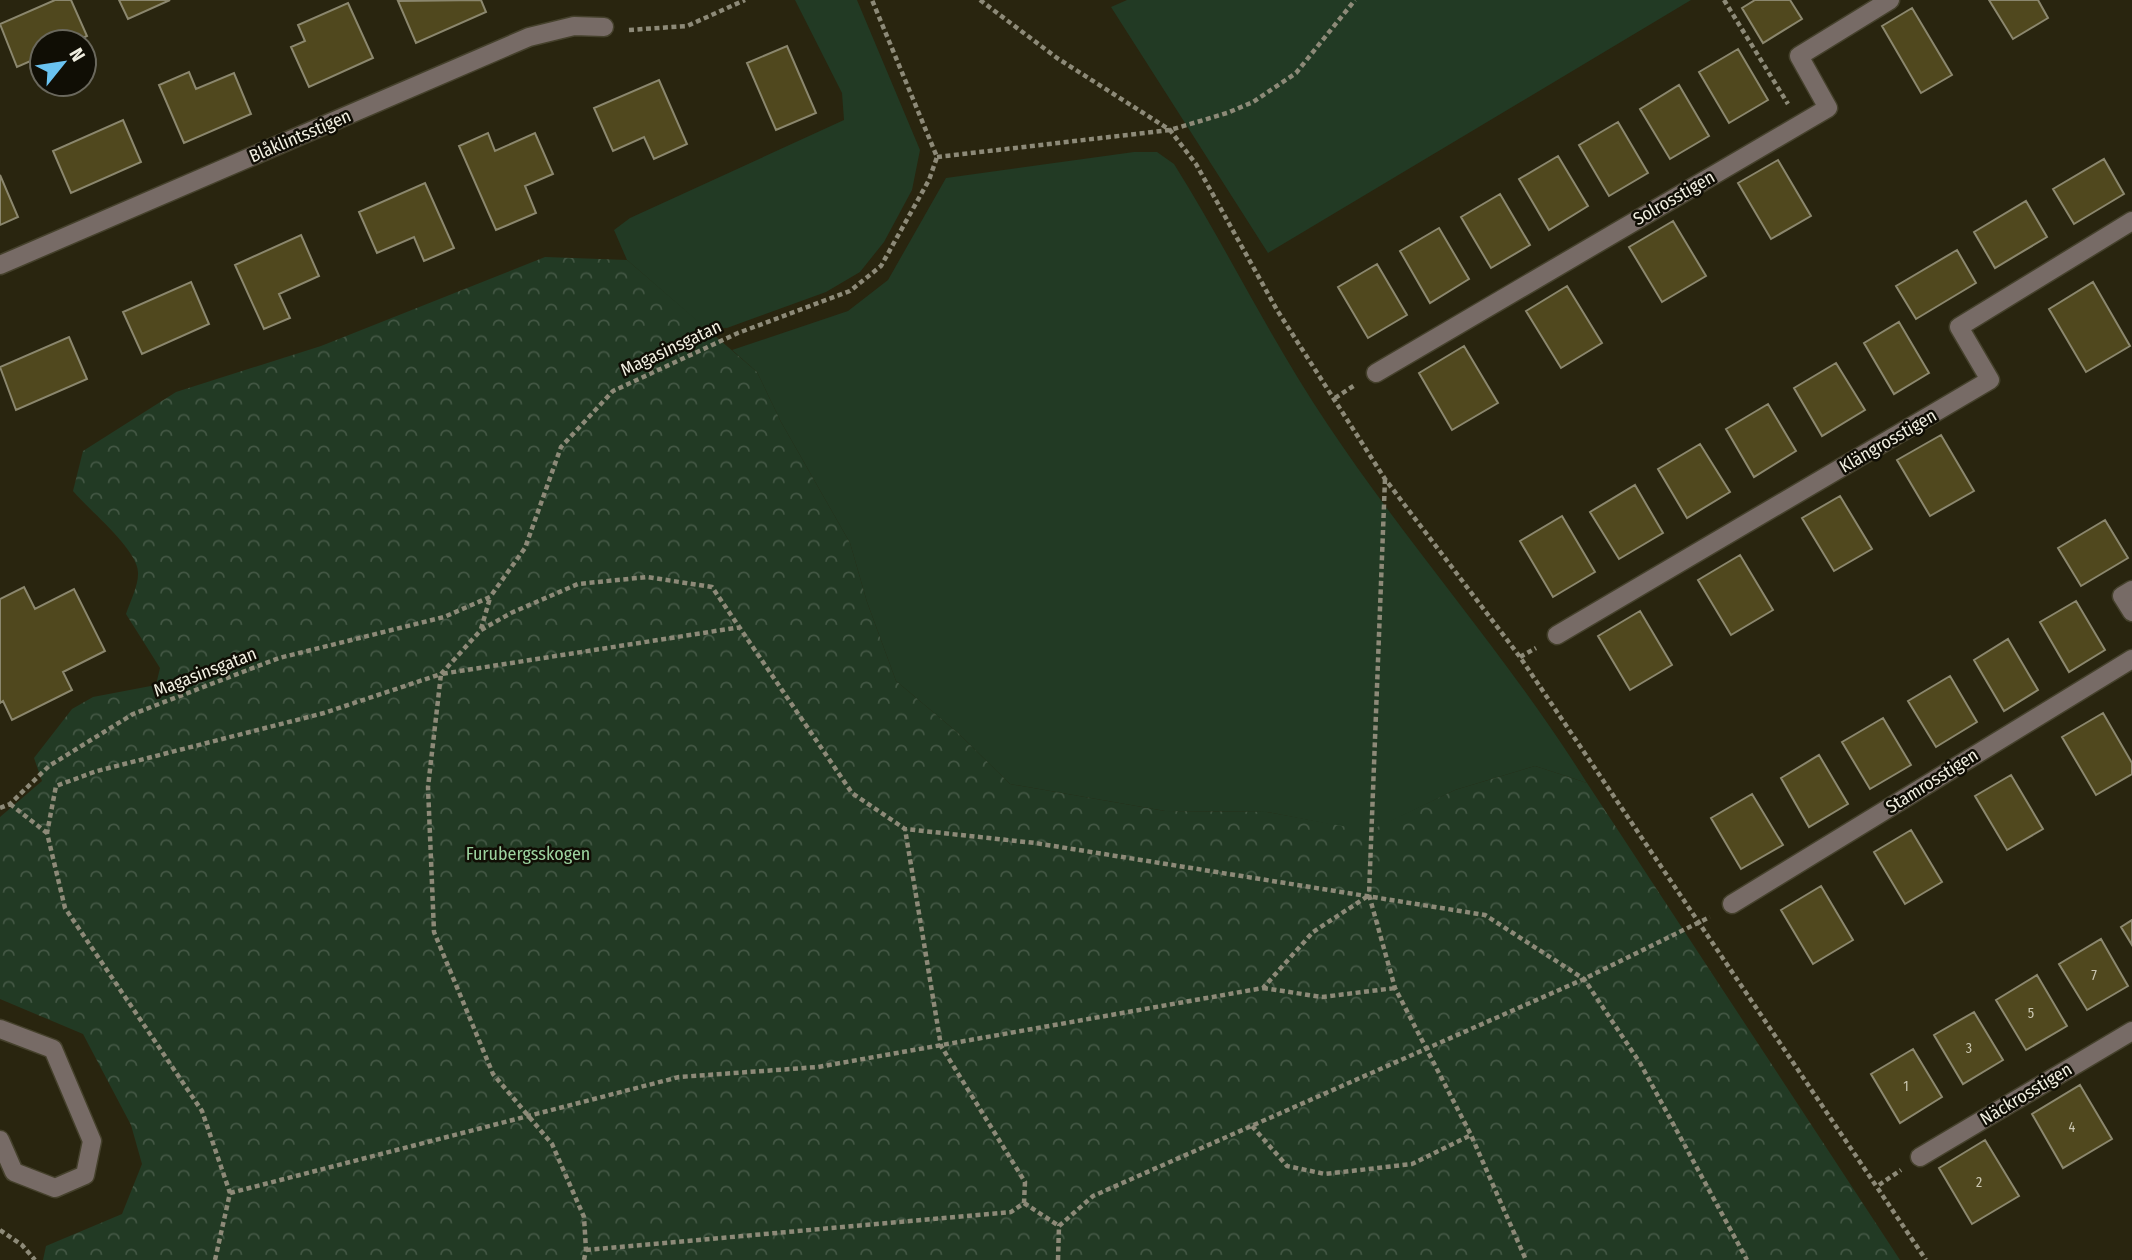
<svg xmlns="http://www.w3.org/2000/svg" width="2132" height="1260" font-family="'Fira Sans Condensed',sans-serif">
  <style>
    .green { fill: #223a24 }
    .forest { fill: url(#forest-crowns) }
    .building { fill: #50481e; stroke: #8b876e; stroke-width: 2 }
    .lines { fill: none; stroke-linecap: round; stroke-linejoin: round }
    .minor-casing { stroke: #45412c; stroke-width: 21 }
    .path { stroke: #8d8a78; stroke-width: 4.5; stroke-dasharray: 5 3.5; stroke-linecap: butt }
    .minor { stroke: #776b66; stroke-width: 18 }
    .labels { text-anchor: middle; stroke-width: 5; stroke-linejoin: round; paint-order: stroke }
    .number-label { font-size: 14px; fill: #c9c5b0 }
    .street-label { font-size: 18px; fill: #f1efe1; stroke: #100e05 }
    .park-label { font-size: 18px; fill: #9cd39f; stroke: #100e05 }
  </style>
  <defs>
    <pattern id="forest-crowns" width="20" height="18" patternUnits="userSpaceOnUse" patternTransform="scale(1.75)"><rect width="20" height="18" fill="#223a24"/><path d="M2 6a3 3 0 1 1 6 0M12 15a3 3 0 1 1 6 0" fill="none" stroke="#435744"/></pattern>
  </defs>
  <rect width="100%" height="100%" fill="#29250f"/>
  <!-- green -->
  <path class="green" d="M795,0h62l63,150 -8,40 -28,52 -24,30 -34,20 -99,36 -23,-1 -77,-67 -13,-30 16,-12 214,-98 -2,-27z
    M1127,0h564l-423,253 -157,-246z
    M1134,152h23l17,12c54,86 97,177 154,261 82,123 181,233 259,358l-52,-17 -80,24 -86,42 -102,-20 -102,-1 -155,-27 -52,-51 -62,-52 -29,-79 -17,-59 -69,-121 -24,-50 -25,-22 116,-39 40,-31 58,-102z"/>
  <!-- forest -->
  <path class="forest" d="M545,257l82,3 130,112 24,50 69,121 17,59 29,79 62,52 52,51 155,27 102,1 102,19 86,-41 80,-24 52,17 313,477h-1857l3,-14 76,-32 20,-50 -11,-39 -48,-91 -83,-35v-182l42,-36 -8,-23 38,-49 21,-12 63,-12 4,-17 -34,-54c4,-12 13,-30 12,-42 -1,-23 -48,-61 -65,-81l10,-40 93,-59 145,-46z"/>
  <!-- building -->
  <path class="building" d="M55,0h16l16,36 -13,6h-32v14l-25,11 -17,-43z
    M119,0h51l-42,19z
    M481,0l5,12 -70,31 -18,-42z
    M1755,0h35l12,19 -39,24 -21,-35z
    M1989,0h49l10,18 -35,21z
    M348,3l25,55 -64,29 -18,-40 14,-6 -7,-16z
    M1912,8l40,67 -31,18 -39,-67z
    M787,46l29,67 -40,17 -29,-67z
    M1738,49l30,51 -39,23 -30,-51z
    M189,72l7,17 38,-16 17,41 -67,29 -25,-58z
    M659,80l28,64 -33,15 -10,-22 -31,14 -19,-43z
    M1679,85l30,51 -39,23 -30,-50z
    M123,120l18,42 -70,31 -18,-42z
    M1618,122l30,51 -39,23 -30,-51z
    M488,133l7,18 40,-18 18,41 -28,12 11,27 -40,17 -37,-84z
    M1558,156l30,50 -39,24 -30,-51z
    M2104,159l20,35 -50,30 -21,-35z
    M1778,160l33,56 -40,23 -33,-56z
    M0,175l18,42 -18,8z
    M425,183l29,65 -30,13 -10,-24 -37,16 -18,-41z
    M1500,194l30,51 -39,23 -30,-51z
    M2026,201l21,36 -52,31 -21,-36z
    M1673,221l33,55 -44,26 -33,-55z
    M1439,228l30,51 -39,24 -30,-52z
    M301,235l18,41 -40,18 11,24 -26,11 -29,-64z
    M1957,250l19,33 -60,36 -20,-33z
    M1377,264l30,51 -39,23 -30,-51z
    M191,282l18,42 -67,30 -19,-42z
    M2093,282l37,64 -44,26 -37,-63z
    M1567,286l35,57 -41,25 -35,-57z
    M1899,322l30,51 -35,21 -30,-51z
    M69,337l18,42 -71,31 -16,-43z
    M1464,346l34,57 -46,27 -33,-57z
    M1836,363l29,47 -43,26 -28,-48z
    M1768,404l28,47 -42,26 -28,-48z
    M1941,435l33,56 -44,25 -33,-56z
    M1700,444l30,48 -43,26 -29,-49z
    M1635,485l28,48 -44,26 -29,-47z
    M1840,496l32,53 -38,22 -32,-53z
    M1562,516l33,56 -42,25 -33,-56z
    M2105,520l23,38 -47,28 -23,-38z
    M1740,555l33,55 -42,25 -33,-55z
    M24,587l11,22 39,-20 31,62 -42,21 9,18 -60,30 -9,-19 -3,2v-104z
    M2076,601l29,49 -36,22 -29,-50z
    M1640,611l32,54 -42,25 -32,-54z
    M2008,639l30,51 -34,21 -30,-51z
    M1950,676l27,46 -41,25 -28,-46z
    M2103,713l29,50v11l-36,21 -34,-58z
    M1883,718l28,47 -41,24 -28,-47z
    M1819,755l29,49 -39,23 -28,-49z
    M2011,775l32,54 -36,21 -32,-54z
    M1752,794l31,51 -42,24 -30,-51z
    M1911,830l31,52 -37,22 -31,-52z
    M1821,886l32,54 -40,24 -32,-54z
    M2132,920v25l-11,-18z
    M2101,939l27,47 -41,24 -28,-46z
    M2037,975l30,51 -41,24 -30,-50z
    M1974,1012l29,48 -40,24 -29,-49z
    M1913,1049l29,48 -42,26 -29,-49z
    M2080,1085l32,54 -49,29 -31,-54z
    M1985,1140l34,56 -47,28 -33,-56z"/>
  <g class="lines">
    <!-- minor casing -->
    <g class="minor-casing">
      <path id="minor" d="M0,265l529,-228 45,-11 30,1
        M1376,373l452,-265 -29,-52 91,-56
        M2132,590l-10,6 10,16
        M1557,635l433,-255 -31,-53 173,-106
        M1732,904l400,-245
        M0,1029l53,20 39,92 -7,34 -30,13 -41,-16 -14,-32
        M1920,1157l212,-126"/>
    </g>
    <!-- path -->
    <path class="path" d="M980,0l77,58 113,72 26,34 81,146 108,169 135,178 406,603
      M1724,0l64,104
      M629,30l58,-4 58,-26
      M937,157l233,-27 57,-17 26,-11 43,-29 59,-73
      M1335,398l20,-13
      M1385,479l-16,416 26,93 76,147 55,125
      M481,629l9,-31
      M1520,657l16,-9
      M10,804l37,29
      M0,808l10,-4 39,-38 84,-52 146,-56 165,-41 46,-20 35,-49 36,-101 52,-56 125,-58 112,-42 31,-25 48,-86 8,-23 -65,-157
      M1263,988l59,9 73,-9
      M1252,1126l35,40 38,8 87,-10 59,-29
      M1879,1185l22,-15
      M230,1193l449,-116 139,-10 445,-79 50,-56 55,-36
      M1024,1203l35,23
      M0,1230l22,15 13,15
      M586,1250l425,-38 13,-9 1,-21 -84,-136 -36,-217
      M215,1260l15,-67 -28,-82 -137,-203 -18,-75 9,-47 41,-15 227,-58 117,-39 40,-44 30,-17 67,-29 69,-7 65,10 140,206 53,36 130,14 450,72 99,64 56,84 107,197
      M584,1260l2,-10 -2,-33 -32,-73 -59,-70 -59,-142 -6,-145 13,-113 300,-47
      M1058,1260l1,-34 34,-30 491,-217 126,-62"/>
    <!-- minor -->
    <use href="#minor" class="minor"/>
  </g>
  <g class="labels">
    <!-- number labels -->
    <g class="number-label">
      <text x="2094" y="980">7</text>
      <text x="2031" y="1018">5</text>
      <text x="1969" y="1053">3</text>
      <text x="1906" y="1091">1</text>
      <text x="2072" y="1132">4</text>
      <text x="1979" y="1187">2</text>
    </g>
    <!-- street labels -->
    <g class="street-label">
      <text transform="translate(300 136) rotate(-23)" y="6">Blåklintsstigen</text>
      <text transform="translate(1674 198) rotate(-30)" y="6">Solrosstigen</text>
      <text transform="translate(671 348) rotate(-25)" y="6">Magasinsgatan</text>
      <text transform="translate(1888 441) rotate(-30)" y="6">Klängrosstigen</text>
      <text transform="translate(205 672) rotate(-21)" y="6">Magasinsgatan</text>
      <text transform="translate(1932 781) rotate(-32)" y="6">Stamrosstigen</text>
      <text transform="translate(2026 1094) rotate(-31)" y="6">Näckrosstigen</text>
    </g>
    <!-- park labels -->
    <g class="park-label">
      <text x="528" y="860">Furubergsskogen</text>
    </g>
  </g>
  <!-- north arrow -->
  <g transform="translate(63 63) rotate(60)"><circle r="33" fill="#100e05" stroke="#6a685d" stroke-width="2"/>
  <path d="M0-5L12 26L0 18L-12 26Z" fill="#6ac3f1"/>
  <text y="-10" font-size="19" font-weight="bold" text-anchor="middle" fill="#f1efe1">N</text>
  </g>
</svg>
